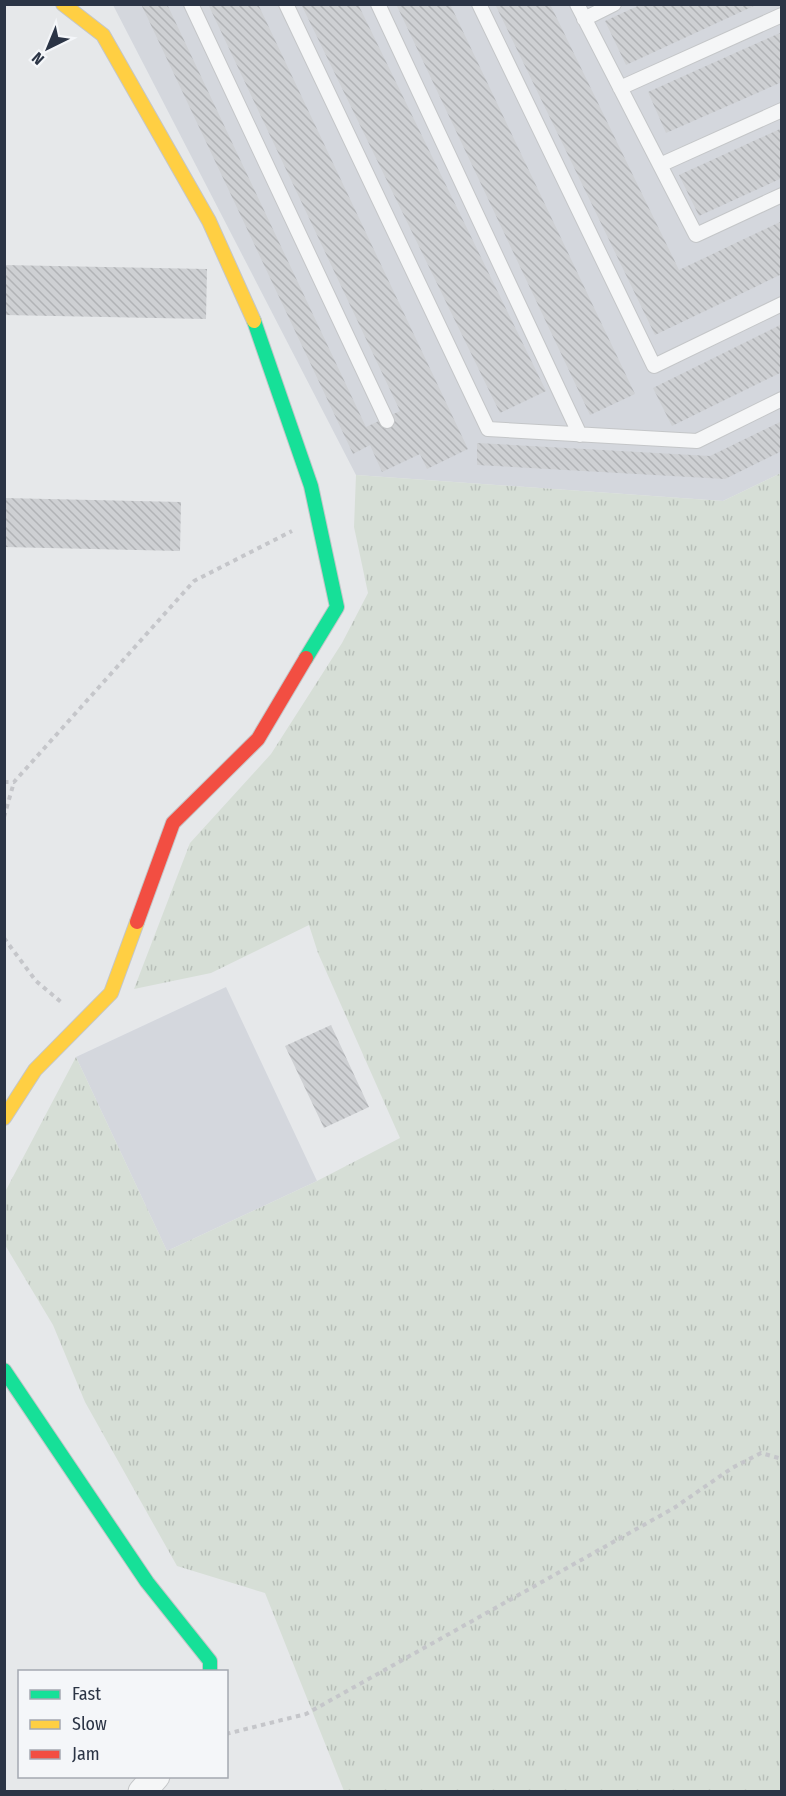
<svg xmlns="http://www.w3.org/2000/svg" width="786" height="1796" font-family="'Fira Sans Condensed',sans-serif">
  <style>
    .built { fill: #d4d7dd }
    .grass { fill: url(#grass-tufts) }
    .building { fill: url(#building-back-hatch) }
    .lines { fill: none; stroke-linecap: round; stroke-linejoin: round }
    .lane-casing { stroke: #c4c6c8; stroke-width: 16 }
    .street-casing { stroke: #c4c6c8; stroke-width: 29 }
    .fast-casing { stroke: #c4c6c8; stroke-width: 16 }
    .slow-casing { stroke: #c4c6c8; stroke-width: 16 }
    .jam-casing { stroke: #c4c6c8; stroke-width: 16 }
    .path { stroke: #c5c6ca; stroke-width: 4; stroke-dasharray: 4.5 4.5; stroke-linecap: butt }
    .lane { stroke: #f5f6f7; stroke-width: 14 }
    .street { stroke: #f5f6f7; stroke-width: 27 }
    .fast { stroke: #16e098; stroke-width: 14 }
    .slow { stroke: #ffcf43; stroke-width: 14 }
    .jam { stroke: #f24e42; stroke-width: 14 }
  </style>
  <defs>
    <pattern id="grass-tufts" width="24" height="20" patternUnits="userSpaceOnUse" patternTransform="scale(1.5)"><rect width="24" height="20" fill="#d6ded6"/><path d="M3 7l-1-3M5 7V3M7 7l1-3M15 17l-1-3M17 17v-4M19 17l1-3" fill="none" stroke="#b8bfb9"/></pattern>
    <pattern id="building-back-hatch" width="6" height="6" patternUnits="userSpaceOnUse" patternTransform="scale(1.5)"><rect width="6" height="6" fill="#ced0d3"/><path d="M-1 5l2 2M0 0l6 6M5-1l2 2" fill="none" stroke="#b1b3b6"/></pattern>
  </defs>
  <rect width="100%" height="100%" fill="#e6e8ea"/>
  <!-- built -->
  <path class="built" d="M113,5h668v468l-58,28 -367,-26z
    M226,987l91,194 -150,70 -91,-194z"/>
  <!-- grass -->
  <path class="grass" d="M781,473v1318h-437l-79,-198 -88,-27 -92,-164 -32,-77 -48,-80v-53l71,-135 91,194 150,-70 83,-43 -82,-185 -9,-28 -98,48 -77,16 56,-146 81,-89 71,-111 26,-50 -14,-66 2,-52 367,26z"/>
  <!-- building -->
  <path class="building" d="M141,4h26l199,423 34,-16 -192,-407h50l210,445 -41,20 -7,-15 -38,18 -12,-27 -17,9z
    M301,4h57l188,387 -46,22z
    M396,4h54l185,390 -45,21z
    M495,4h55l129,266 103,-49v53l-127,61z
    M642,4h116l-132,61 -21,-44z
    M782,32v50l-116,51 -18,-41z
    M782,128v50l-83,38 -20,-41z
    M4,265l203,4 -1,50 -202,-4z
    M782,324v48l-110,54 -19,-38z
    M782,421v30l-57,28 -248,-14v-22l233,13z
    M4,498l177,4 -1,49 -176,-4z
    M331,1025l38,82 -45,21 -39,-82z"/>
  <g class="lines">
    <!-- lane casing -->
    <g class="lane-casing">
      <path id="lane" d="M191,4l196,417
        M286,4l202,425 209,12 85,-42
        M378,4l202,431
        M479,4l175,362 128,-62
        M577,4l119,231 86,-40
        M584,19l30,-15
        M620,88l162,-73
        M660,165l122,-55"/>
    </g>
    <!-- street casing -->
    <g class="street-casing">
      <path id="street" d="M142,1792l14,-16"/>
    </g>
    <!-- fast casing -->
    <g class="fast-casing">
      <path id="fast" d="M254,321l57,165 26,121 -31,51
        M4,1370l143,212 63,79v11"/>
    </g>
    <!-- slow casing -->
    <g class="slow-casing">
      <path id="slow" d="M63,4l40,31 106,186 45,100
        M4,1118l31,-48 76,-77 26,-71"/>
    </g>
    <!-- jam casing -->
    <g class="jam-casing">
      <path id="jam" d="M137,922l36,-99 85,-84 48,-81"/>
    </g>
    <!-- path -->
    <path class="path" d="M4,782h10l180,-201 98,-50
      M4,817l10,-35
      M4,938l32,43 25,21
      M226,1734l80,-20 368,-206 58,-40 29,-15 21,6"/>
    <!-- lane -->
    <use href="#lane" class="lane"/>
    <!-- street -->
    <use href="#street" class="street"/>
    <!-- fast -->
    <use href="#fast" class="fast"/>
    <!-- slow -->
    <use href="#slow" class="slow"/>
    <!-- jam -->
    <use href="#jam" class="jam"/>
  </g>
  <!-- border -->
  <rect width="786" height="1796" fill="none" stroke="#2b3445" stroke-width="12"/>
  <!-- legend -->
  <rect x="18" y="1670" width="210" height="108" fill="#f4f6f9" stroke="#a4a8b1" stroke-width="1.5"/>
  <rect x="30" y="1690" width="30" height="9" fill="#16e098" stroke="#a4a8b1" stroke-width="1.5"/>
  <text x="72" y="1700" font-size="18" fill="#2b3445">Fast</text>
  <rect x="30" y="1720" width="30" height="9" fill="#ffcf43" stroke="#a4a8b1" stroke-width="1.5"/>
  <text x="72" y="1730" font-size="18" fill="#2b3445">Slow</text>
  <rect x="30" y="1750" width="30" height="9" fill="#f24e42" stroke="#a4a8b1" stroke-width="1.5"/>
  <text x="72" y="1760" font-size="18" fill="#2b3445">Jam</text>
  <!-- north arrow -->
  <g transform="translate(48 48) rotate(223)" stroke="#f4f6f9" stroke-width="4.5" paint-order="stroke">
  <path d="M0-4.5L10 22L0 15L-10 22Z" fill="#2b3445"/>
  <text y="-9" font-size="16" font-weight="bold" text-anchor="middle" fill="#2b3445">N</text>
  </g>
</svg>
